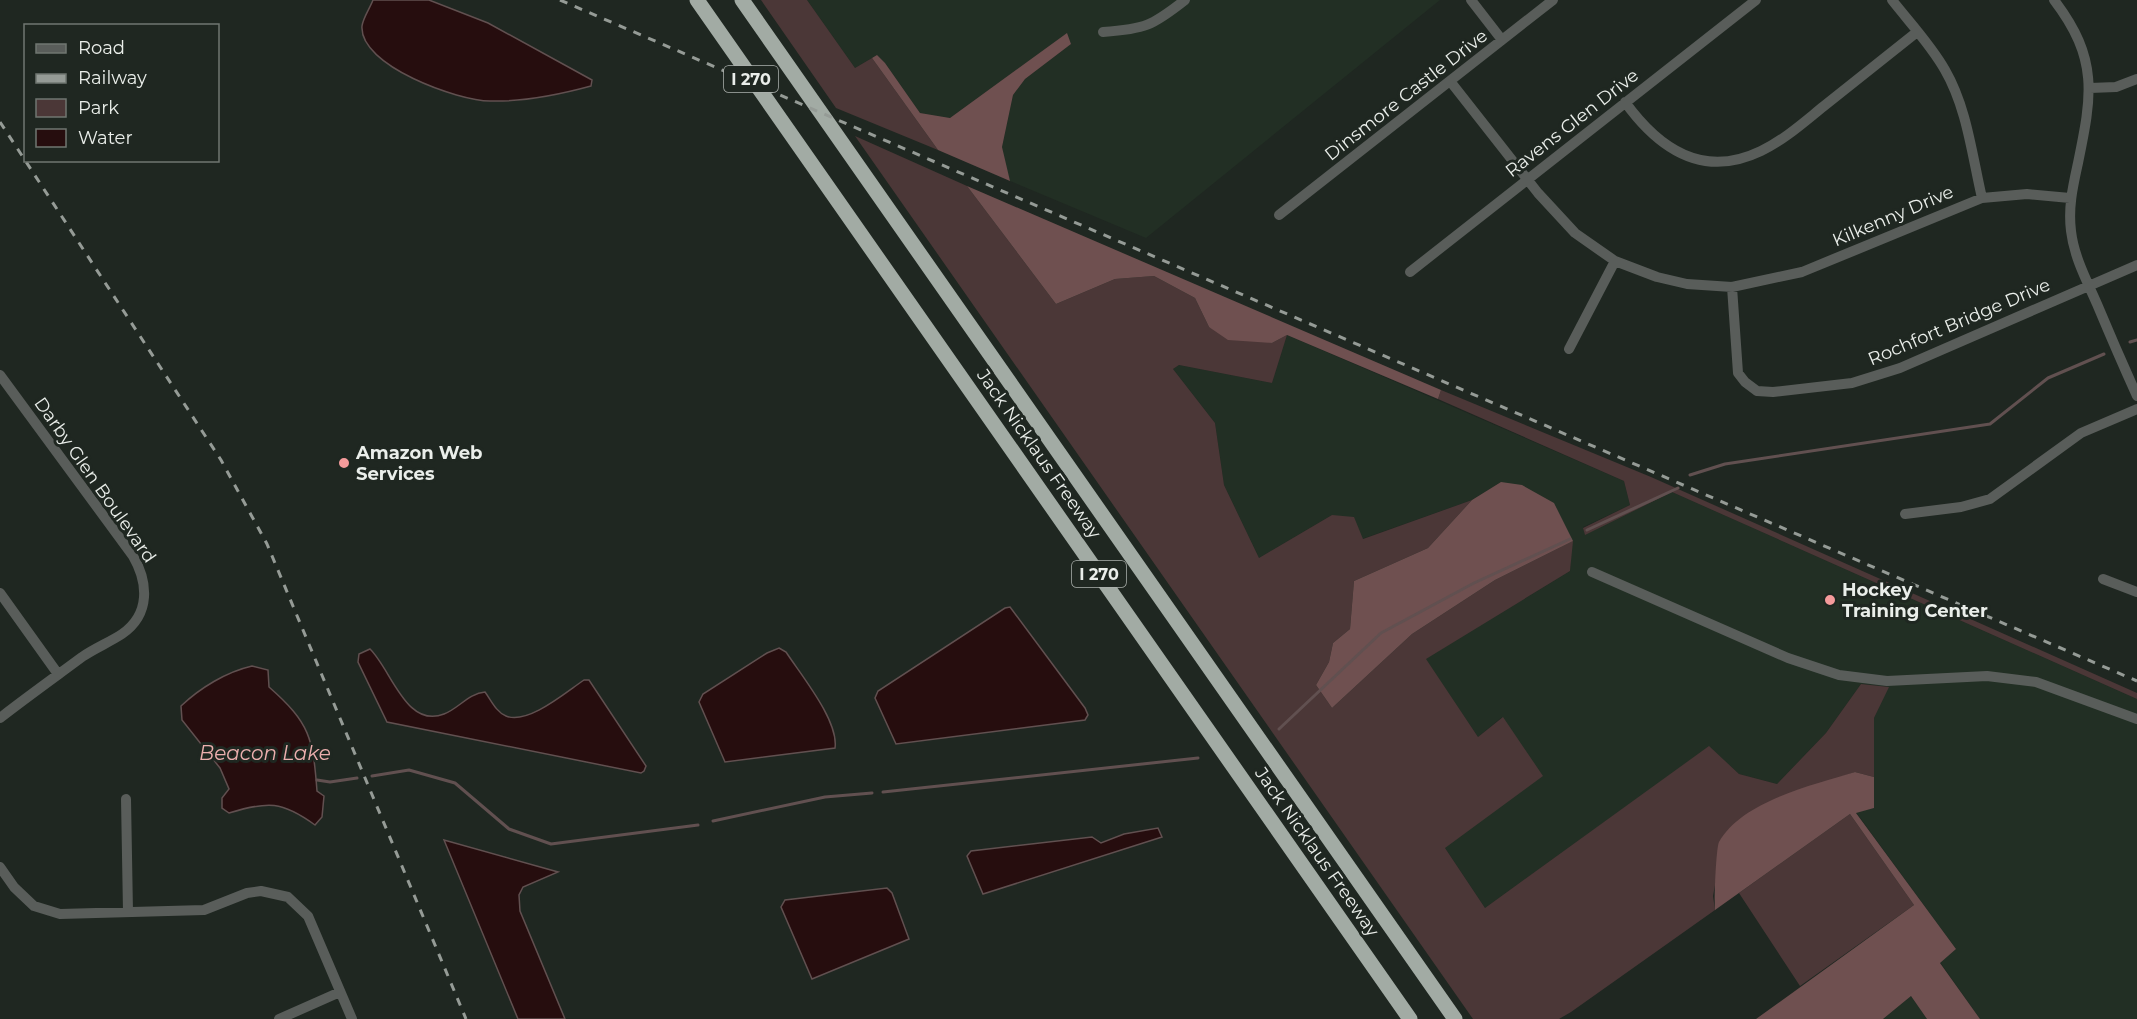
<svg xmlns="http://www.w3.org/2000/svg" width="2137" height="1019" font-family="Montserrat,sans-serif">
  <style>
    .built { fill: #222f24 }
    .green { fill: #4b3737 }
    .forest { fill: #6f5050 }
    .water { fill: #260d0e; stroke: #615050; stroke-width: 1.5 }
    .lines { fill: none; stroke-linecap: round; stroke-linejoin: round }
    .stream { stroke: #615050; stroke-width: 3 }
    .minor { stroke: #595d5a; stroke-width: 10 }
    .highway { stroke: #a2aba4; stroke-width: 15 }
    .rail { stroke: #959b96; stroke-width: 3; stroke-dasharray: 8 8; stroke-linecap: butt }
    .poi-dot { fill: #f59b9b; stroke: #1f2721; stroke-width: 2 }
    .labels { text-anchor: middle; stroke-width: 6; stroke-linejoin: round; paint-order: stroke }
    .shield { fill: #1f2721; stroke: #adb2ae; stroke-width: 1.5 }
    .shield-label { font-size: 16px; font-weight: bold; fill: #eaeeea }
    .street-label { font-size: 18px; fill: #eaeeea; stroke: #1f2721 }
    .poi-label { font-size: 18px; font-weight: bold; fill: #eaeeea; stroke: #1f2721; text-anchor: start }
    .water-label { font-size: 20px; font-style: italic; fill: #ecafae; stroke: #1f2721 }
  </style>
  <rect width="100%" height="100%" fill="#1f2721"/>
  <!-- built -->
  <path class="built" d="M807,0h633l-294,238 -136,-57 -6,-16 -2,-18 11,-52 12,-16 46,-35 -5,-10 -116,84 -30,-5 -35,-50 -8,-8 -22,13z
    M1287,335l337,146 6,24 -47,22 2,7 87,-42 465,207v320h-157l-40,-57 16,-13 -100,-137 18,-4v-90l14,-31 -27,-3 -35,49 -49,51 -38,-10 -30,-27 -224,161 -40,-60 57,-131 -24,20 -53,-78 145,-88 1,-13 -70,-76 -29,18 -110,39 -30,-24 -73,43 -35,-73 -9,-62 -42,-54 6,-4 93,18z
    M1911,996l16,23h-44z"/>
  <!-- green -->
  <path class="green" d="M761,0h46l48,68 17,-10 66,92 -102,-42z
    M855,136l112,50 89,118 59,-25 39,-3 41,22 14,29 63,16 15,-8 -15,48 -93,-18 -6,4 42,54 9,62 35,73 73,-43 22,2 9,22 109,-39 -44,48 -74,33 -4,48 -17,14 -4,19 -13,23 16,23 80,-74 83,-54 78,-39 -3,30 -144,88 52,78 25,-20 40,59 -98,72 40,60 224,-162 30,28 38,10 49,-51 35,-49 28,3 -15,31v59l-19,-5 -20,7 -118,95 -4,22 2,14 -144,102 -12,7h-86z
    M1441,390l210,87 486,216v6l-465,-207 -87,43 -2,-7 47,-23 -6,-24 -186,-82z
    M1850,814l64,91 -114,81 -61,-93z"/>
  <!-- forest -->
  <path class="forest" d="M1067,33l4,11 -46,35 -12,16 -11,52 8,34 -72,-31 -66,-92 5,-3 8,8 35,50 30,5z
    M967,186l474,204 -3,9 -151,-64 -15,8 -44,-3 -19,-13 -14,-29 -41,-22 -39,3 -59,25z
    M1501,482l21,3 32,18 19,38 -78,39 -83,54 -80,74 -16,-23 13,-23 4,-19 17,-14 4,-48 74,-33 44,-48z
    M1855,772l19,5v31l-18,5 100,136 -16,14 40,56h-53l-16,-23 -28,23h-127l158,-114 -64,-91 -135,96c-1,-9 1,-62 4,-68 23,-41 94,-57 136,-70z"/>
  <!-- water -->
  <path class="water" d="M373,0h56l59,23 104,57 -1,6c-33,9 -66,16 -101,15 -31,0 -131,-35 -128,-75 1,-8 8,-18 11,-26z
    M1010,607l75,101 3,7 -3,5 -189,24 -21,-46 3,-7 127,-83z
    M779,648l7,4c15,23 53,69 49,96l-110,14 -26,-60 4,-8 64,-41z
    M370,649c21,20 36,80 74,65 14,-5 25,-21 41,-22 6,8 11,20 21,24 22,9 60,-24 78,-36h5l57,86 -2,5 -3,2 -254,-51 -29,-60 1,-8z
    M252,666l16,4 1,17c41,36 44,51 48,104l7,5 -2,21 -7,8c-33,-24 -47,-24 -86,-12l-7,-5v-10l7,-9 -9,-21 -38,-48 -1,-14c19,-18 45,-34 71,-40z
    M1158,828l4,9 -179,57 -16,-38 4,-5 121,-14 9,6 23,-9z
    M444,840l114,32 -35,15 -4,8 1,16 45,108h-47z
    M887,888l5,5 17,46 -97,40 -31,-72 4,-7z"/>
  <g class="lines">
    <!-- stream -->
    <path class="stream" d="M2130,342l7,-2
      M1690,475l35,-11 265,-40 58,-46 56,-24
      M1587,530l91,-42
      M1279,729l102,-96 93,-50 96,-44
      M372,776l37,-6 46,13 54,46 42,15 147,-19
      M317,780l13,2 27,-4
      M883,792l315,-34
      M713,821l112,-24 47,-4"/>
    <!-- minor -->
    <path class="minor" d="M1471,0l31,40
      M1892,0c18,23 39,45 53,70 22,38 27,85 37,128
      M2054,0c45,59 38,95 24,163 -5,23 -10,44 -7,68 3,26 16,50 26,73 13,31 26,61 40,92
      M1103,32c42,-3 49,-6 82,-32
      M1450,81l88,112 37,40 40,28 42,16 30,7 45,3 70,-15 180,-74 45,-4 43,4
      M2090,88l26,-1 21,-8
      M1625,102c34,47 78,77 136,49 23,-11 43,-29 63,-45 31,-25 62,-49 93,-74
      M1279,215l274,-215
      M1410,272l346,-272
      M1732,287l6,86 7,9 12,9 16,1 79,-9 48,-15 237,-103
      M1569,349l46,-88
      M0,375l133,181c15,26 18,58 -11,78 -12,8 -27,14 -40,23 -27,20 -55,40 -82,61
      M1905,514l56,-7 29,-8 91,-66 56,-24
      M1592,572l196,86 51,17 48,6 100,-5 49,6 101,37
      M2103,579l34,13
      M0,593l58,81
      M126,799l2,113
      M0,867l14,20 20,19 26,8 144,-4 43,-17 14,-2 27,6 20,19 44,103
      M279,1019l61,-27"/>
    <!-- highway -->
    <path class="highway" d="M697,0l713,1019
      M742,0l713,1019"/>
    <!-- rail -->
    <path class="rail" d="M560,0l1577,681
      M0,122l221,338 46,84 199,475"/>
  </g>
  <!-- markers -->
  <g class="poi-dot">
    <circle cx="344" cy="463" r="6"/>
    <circle cx="1830" cy="600" r="6"/>
  </g>
  <g class="labels">
    <!-- shield labels -->
    <g class="shield">
      <rect x="724" y="66" width="54" height="26" rx="4.5"/>
      <rect x="1072" y="561" width="54" height="26" rx="4.5"/>
    </g>
    <g class="shield-label">
      <text x="751" y="85">I 270</text>
      <text x="1099" y="580">I 270</text>
    </g>
    <!-- street labels -->
    <g class="street-label">
      <text transform="translate(1406 95) rotate(-38)" y="6">Dinsmore Castle Drive</text>
      <text transform="translate(1572 123) rotate(-38)" y="6">Ravens Glen Drive</text>
      <text transform="translate(1893 216) rotate(-23)" y="6">Kilkenny Drive</text>
      <text transform="translate(1959 322) rotate(-23)" y="6">Rochfort Bridge Drive</text>
      <text transform="translate(1039 454) rotate(55)" y="6">Jack Nicklaus Freeway</text>
      <text transform="translate(95 480) rotate(55)" y="6">Darby Glen Boulevard</text>
      <text transform="translate(1317 852) rotate(55)" y="6">Jack Nicklaus Freeway</text>
    </g>
    <!-- poi labels -->
    <g class="poi-label">
      <text x="356" y="459">Amazon Web<tspan x="356" dy="21">Services</tspan></text>
      <text x="1842" y="596">Hockey<tspan x="1842" dy="21">Training Center</tspan></text>
    </g>
    <!-- water labels -->
    <g class="water-label">
      <text x="265" y="760">Beacon Lake</text>
    </g>
  </g>
  <!-- legend -->
  <rect x="24" y="24" width="195" height="138" fill="#1f2721" stroke="#707771" stroke-width="1.5"/>
  <rect x="36" y="44" width="30" height="9" fill="#595d5a" stroke="#707771" stroke-width="1.5"/>
  <text x="78" y="54" font-size="18" fill="#eaeeea">Road</text>
  <rect x="36" y="74" width="30" height="9" fill="#959b96" stroke="#707771" stroke-width="1.5"/>
  <text x="78" y="84" font-size="18" fill="#eaeeea">Railway</text>
  <rect x="36" y="99" width="30" height="18" fill="#4b3737" stroke="#707771" stroke-width="1.5"/>
  <text x="78" y="114" font-size="18" fill="#eaeeea">Park</text>
  <rect x="36" y="129" width="30" height="18" fill="#260d0e" stroke="#707771" stroke-width="1.5"/>
  <text x="78" y="144" font-size="18" fill="#eaeeea">Water</text>
</svg>
